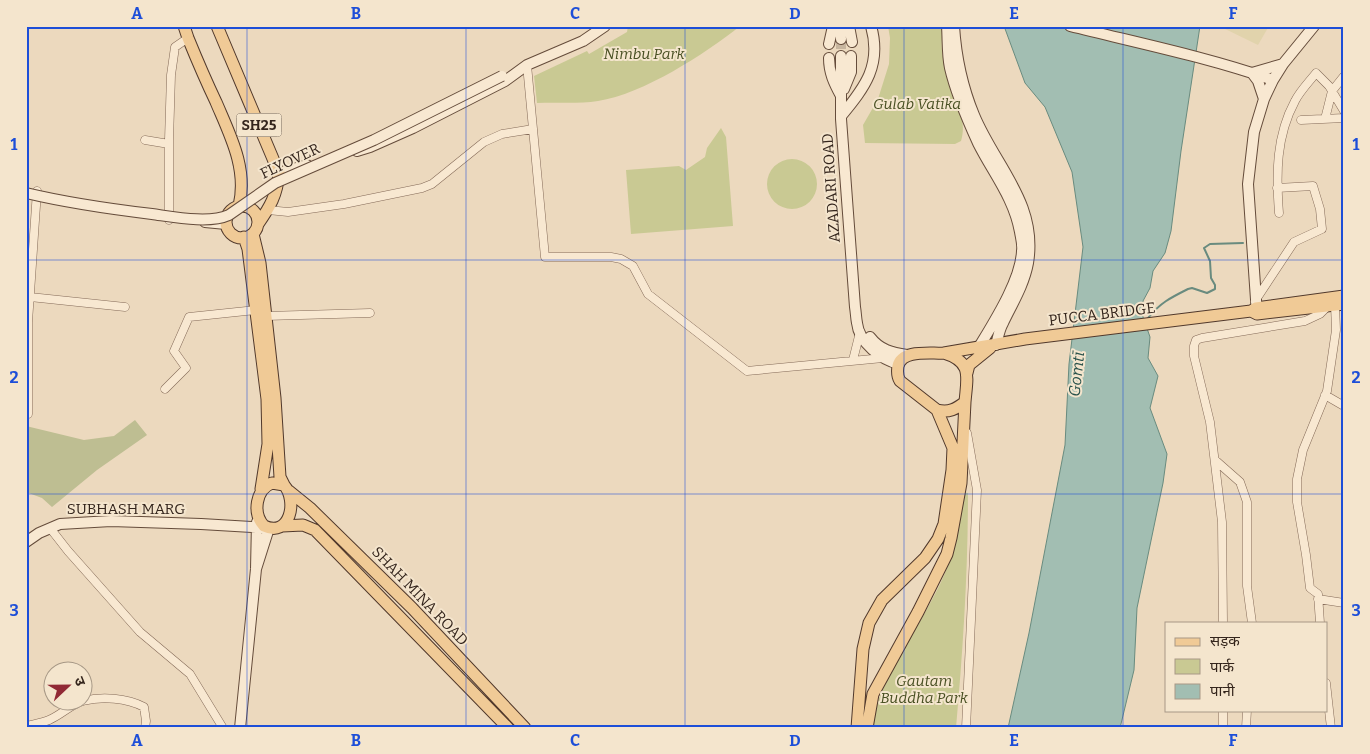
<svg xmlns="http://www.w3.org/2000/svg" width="1370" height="754" font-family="Bitter,'Noto Sans Devanagari',serif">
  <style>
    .farmland { fill: #e1d3ac }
    .green { fill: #c9c993 }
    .cemetery { fill: #bebe92 }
    .water { fill: #a2beb2; stroke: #698b7f }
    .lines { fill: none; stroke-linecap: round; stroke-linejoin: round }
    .stream { stroke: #698b7f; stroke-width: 2 }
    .secondary-tunnel { stroke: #c7b59e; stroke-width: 10; stroke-dasharray: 10 5; stroke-linecap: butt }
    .street-casing { stroke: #846a58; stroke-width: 9 }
    .secondary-casing { stroke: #654c3b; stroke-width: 12 }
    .primary-casing { stroke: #51392c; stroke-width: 13 }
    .street { stroke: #f8e8d1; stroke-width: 8 }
    .secondary { stroke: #f8e8d1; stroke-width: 10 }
    .primary { stroke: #f0ca96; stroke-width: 11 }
    .secondary-bridge-casing { stroke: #654c3b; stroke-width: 12; stroke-linecap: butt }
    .secondary-bridge { stroke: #f8e8d1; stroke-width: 10 }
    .grid { fill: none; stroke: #1d4ed8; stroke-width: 1; stroke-opacity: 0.55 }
    .labels { text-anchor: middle; stroke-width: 4; stroke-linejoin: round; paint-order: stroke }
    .shield { fill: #f4e5cd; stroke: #6e5f51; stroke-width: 1 }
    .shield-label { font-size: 14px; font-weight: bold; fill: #34251c }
    .park-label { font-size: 15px; font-style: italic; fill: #495023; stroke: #f4e5cd }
    .street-label { font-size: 15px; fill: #34251c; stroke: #f4e5cd }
    .water-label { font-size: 16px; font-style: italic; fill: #2b534c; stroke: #f4e5cd }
    .neatline { fill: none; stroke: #1d4ed8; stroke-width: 2 }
    .grid-label { font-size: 16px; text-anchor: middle; font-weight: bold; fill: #1d4ed8 }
  </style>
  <rect width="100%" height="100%" fill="#ecd9be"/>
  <!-- farmland -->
  <path class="farmland" d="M1219,26h50l-11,19z"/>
  <!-- green -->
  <path class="green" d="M628,26h112c-35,28 -97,68 -142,75 -19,3 -41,1 -61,2l-3,-27 53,-25 2,3 38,-22z
    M888,26h55c0,8 -2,16 -1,24 2,28 28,62 19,91l-6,3 -90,-1 -2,-18 15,-26 11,-35 1,-26z
    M721,128l5,9 7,89 -102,8 -5,-64 53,-4 7,4 19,-13 2,-9z
    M767 184a25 25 0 1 1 50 0a25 25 0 1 1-50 0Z
    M963,492l5,1c0,79 -5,157 -12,235h-86c12,-56 53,-103 75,-155 11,-25 13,-54 18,-81z"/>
  <!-- cemetery -->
  <path class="cemetery" d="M135,420l12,15 -50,35 -45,37 -10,-9 -16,-6v-66l58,14 30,-4z"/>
  <!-- water -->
  <path class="water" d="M1004,26h196l-19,125 -10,80 -6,22 -12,18 -3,17 -7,13 -1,13 8,23 -2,21 10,18 -8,32 17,46 -4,29 -26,125 -3,62 -14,58h-112l21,-95 36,-188 4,-81 14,-117 -11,-75 -27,-65 -20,-24z"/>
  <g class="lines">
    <!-- stream -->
    <path class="stream" d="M1148,318c12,-15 22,-20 40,-29l4,-1 15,5 8,-4v-4l-4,-7 -1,-17 -6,-13 6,-4 33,-1"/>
    <!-- secondary-tunnel -->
    <path class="secondary-tunnel" d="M841,39v17"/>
    <!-- street casing -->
    <g class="street-casing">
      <path id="street" d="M527,65l18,192h66l10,2 12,7 15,28 99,77 136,-13
        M1325,119l7,-28 12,-15
        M1301,120l43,-2
        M145,140l24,4
        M268,210l20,2 56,-8 78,-16 10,-4 52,-42 18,-8 31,-5
        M1279,213c-3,-39 -3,-77 16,-112 5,-10 14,-19 21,-28l13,13 15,25
        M169,220v-80l2,-65 4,-28 13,-9
        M30,297l95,10
        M1255,301l39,-59 28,-13 -2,-20 -7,-23 -36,2
        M266,316l104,-3
        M853,360l7,-28
        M165,389l21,-21 -12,-17 15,-34 67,-7
        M1325,395l19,11
        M28,414v-92l9,-131
        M1215,460l25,22 7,20v84l5,37
        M50,528l18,23 72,81 50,42 33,54
        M1318,599l26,4
        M1223,623l-1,-101 -12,-100 -16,-66v-10l2,-6 6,-2 103,-17 15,-7 9,-9
        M1320,623l-2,-29 -8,-6 -4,-33 -9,-53v-23l6,-29 24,-59 9,-61 -1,-25
        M1326,683l5,45
        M26,726c8,-2 16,-3 23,-6 12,-5 21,-15 34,-19 19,-5 44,-3 61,6l2,14 -1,7
        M966,728l11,-238 -10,-57
        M1223,728v-18
        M1246,728l1,-18"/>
    </g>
    <!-- secondary casing -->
    <g class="secondary-casing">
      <path id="secondary" d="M840,26l1,13
        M849,26l3,16
        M947,26c1,14 0,28 3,42 6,26 17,51 28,75 15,30 36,55 42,89 1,6 3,13 2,19 -1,29 -28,71 -43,96
        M954,26c2,31 8,60 20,89 21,51 64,88 54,148 -4,22 -16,41 -25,60 -4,7 -5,15 -7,22
        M1070,26c68,17 137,31 203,54
        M829,44l4,-18
        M841,56v63l14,188c1,6 1,11 2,16 2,20 25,37 42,41
        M829,58c0,15 5,25 12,38
        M844,89l7,-17v-16
        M1264,99l-6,-18 -6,-8 31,-9
        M842,115c23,-28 40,-50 29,-89
        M357,151l13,-4 43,-19 92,-47 22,-16 56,-24 22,-15
        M279,173l28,-8
        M205,222l21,2
        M1257,314l-9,-130 6,-52 10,-33 9,-19 10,-16 31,-38
        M870,337c10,13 22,16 37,18
        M26,542l13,-9 21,-9 51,-3 90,3 68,4 -13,41
        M240,728l16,-159 1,-47"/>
    </g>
    <!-- primary casing -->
    <g class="primary-casing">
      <path id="primary" d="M184,26l4,12c9,22 18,43 28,64 14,33 32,67 23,104
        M217,26l62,147c-2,22 -9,34 -21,51
        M226 222a16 16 0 1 1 32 0a16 16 0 1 1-32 0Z
        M253,234l7,29 15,135 5,79 4,8
        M244,237l4,12 19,150 1,45 -7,45
        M1344,296l-88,12 -5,3 6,3 87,-10
        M944,353l81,-14 226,-28
        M944,353c29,9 23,24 21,49 -9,7 -16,11 -28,8l-37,-29c-3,-5 -3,-9 -2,-15 4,-17 33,-12 46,-13z
        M967,373l2,-8 21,-17
        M272,483l12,2c14,16 6,53 -20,41 -12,-13 -8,-37 8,-43z
        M289,491l21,17 102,100 113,120
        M282,526l21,-1 12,5 193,198
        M857,728l6,-79 6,-26 13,-23 43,-42 13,-19 6,-15 8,-54 1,-22 -16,-38
        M867,728l6,-34 45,-82 29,-58 4,-16 10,-55 4,-81"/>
    </g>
    <!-- street -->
    <use href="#street" class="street"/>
    <!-- secondary -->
    <use href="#secondary" class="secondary"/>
    <!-- primary -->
    <use href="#primary" class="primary"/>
    <!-- secondary-bridge casing -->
    <g class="secondary-bridge-casing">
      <path id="secondary-bridge" d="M26,193c42,10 84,16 126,21 22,3 57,10 77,1l46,-32 99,-43 128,-64"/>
    </g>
    <!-- secondary-bridge -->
    <use href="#secondary-bridge" class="secondary-bridge"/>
  </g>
  <!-- grid -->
  <path class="grid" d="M247,26v702M466,26v702M685,26v702M904,26v702M1123,26v702M26,260h1318M26,494h1318"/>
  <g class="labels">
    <!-- shield labels -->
    <rect class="shield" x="236.5" y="113.5" width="45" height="23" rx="4"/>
    <g class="shield-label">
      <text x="259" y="130">SH25</text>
    </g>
    <!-- park labels -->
    <g class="park-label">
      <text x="644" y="59">Nimbu Park</text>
      <text x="917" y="109">Gulab Vatika</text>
      <text x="924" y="686">Gautam<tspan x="924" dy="17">Buddha Park</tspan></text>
    </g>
    <!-- street labels -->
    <g class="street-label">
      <text transform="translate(290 161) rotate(-25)" y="5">FLYOVER</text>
      <text transform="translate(831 188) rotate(-94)" y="5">AZADARI ROAD</text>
      <text transform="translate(1102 314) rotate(-7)" y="5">PUCCA BRIDGE</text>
      <text x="126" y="514">SUBHASH MARG</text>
      <text transform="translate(420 596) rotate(46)" y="5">SHAH MINA ROAD</text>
    </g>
    <!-- water labels -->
    <g class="water-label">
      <text transform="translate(1076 374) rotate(-84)" y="6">Gomtī</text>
    </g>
  </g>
  <!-- border -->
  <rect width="1370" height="754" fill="none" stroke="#f4e5cd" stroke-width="55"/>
  <!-- legend -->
  <rect x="1165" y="622" width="162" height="90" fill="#f4e5cd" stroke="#a79886"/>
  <rect x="1175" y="638" width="25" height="8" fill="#f0ca96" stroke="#a79886"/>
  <text x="1210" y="646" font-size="15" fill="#34251c">सड़क</text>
  <rect x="1175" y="659" width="25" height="15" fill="#c9c993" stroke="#a79886"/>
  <text x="1210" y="672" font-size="15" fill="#34251c">पार्क</text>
  <rect x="1175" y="684" width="25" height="15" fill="#a2beb2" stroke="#a79886"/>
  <text x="1210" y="696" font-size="15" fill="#34251c">पानी</text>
  <!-- north arrow -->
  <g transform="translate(68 686) rotate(68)"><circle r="24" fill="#f4e5cd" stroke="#a79886"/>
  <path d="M0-4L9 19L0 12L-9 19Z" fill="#912935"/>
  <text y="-8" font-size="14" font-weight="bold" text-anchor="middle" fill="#34251c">उ</text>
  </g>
  <rect x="28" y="28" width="1314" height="698" class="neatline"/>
  <g class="grid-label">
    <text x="137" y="19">A</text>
    <text x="356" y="19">B</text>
    <text x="575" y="19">C</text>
    <text x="795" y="19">D</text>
    <text x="1014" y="19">E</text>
    <text x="1233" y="19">F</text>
    <text x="14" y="150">1</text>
    <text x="1356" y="150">1</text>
    <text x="14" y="383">2</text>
    <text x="1356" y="383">2</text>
    <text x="14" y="616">3</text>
    <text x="1356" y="616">3</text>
    <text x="137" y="746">A</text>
    <text x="356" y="746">B</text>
    <text x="575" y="746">C</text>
    <text x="795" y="746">D</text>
    <text x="1014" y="746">E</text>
    <text x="1233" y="746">F</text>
  </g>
</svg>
